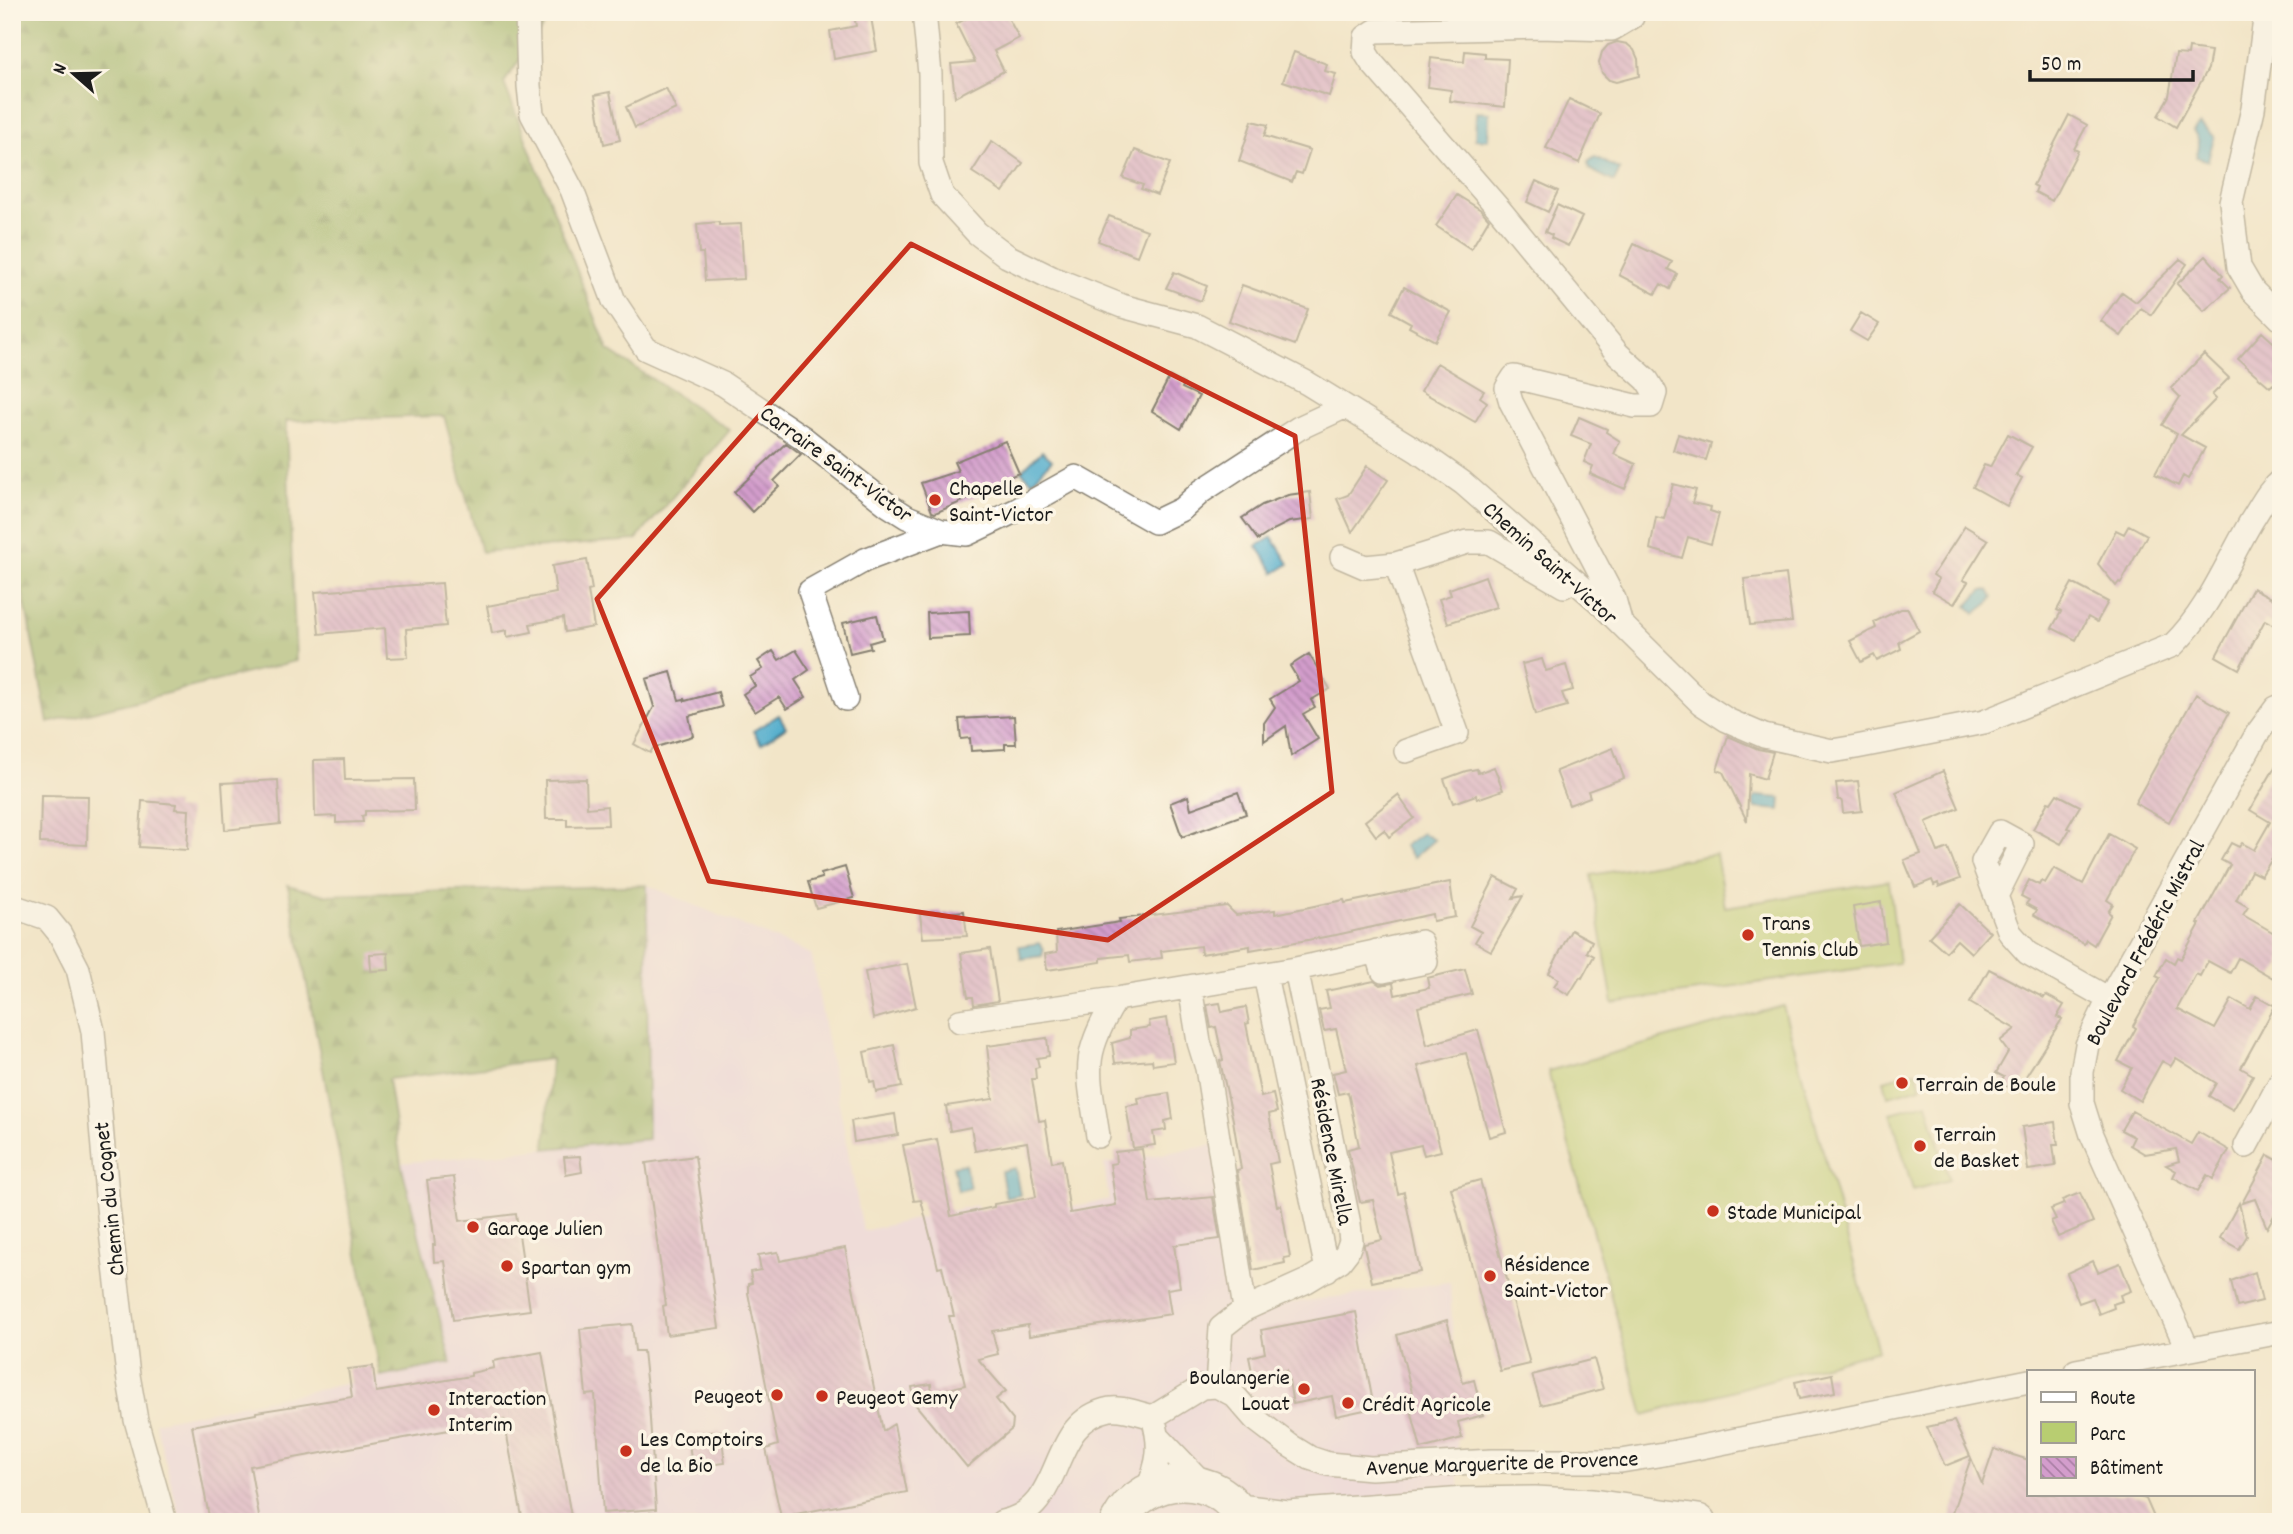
<svg xmlns="http://www.w3.org/2000/svg" width="2293" height="1534" font-family="Dekko,sans-serif">
  <style>
    .built { fill: #ebd1eb }
    .forest { fill: url(#forest-firs); stroke: #576640; stroke-width: 2 }
    .park { fill: #b8cd71; stroke: #6a7446; stroke-width: 2 }
    .water { fill: #4dabcc; stroke: #346474; stroke-width: 2 }
    .building { fill: url(#building-back-hatch) }
    .lines { fill: none; stroke-linecap: round; stroke-linejoin: round }
    .minor-casing { stroke: #878072; stroke-width: 26 }
    .primary-casing { stroke: #878072; stroke-width: 38 }
    .minor { stroke: #fff; stroke-width: 23 }
    .primary { stroke: #fff; stroke-width: 35 }
    .marked { fill: none; stroke: #c8321e; stroke-width: 5; stroke-linejoin: round }
    .poi-dot { fill: #c8321e; stroke: #fcf5e5; stroke-width: 2.5 }
    .labels { text-anchor: middle; stroke-width: 7; stroke-linejoin: round; paint-order: stroke }
    .street-label { font-size: 23px; fill: #1c1c1c; stroke: #fcf5e5 }
    .poi-label { font-size: 23px; fill: #1c1c1c; stroke: #fcf5e5; text-anchor: start }
  </style>
  <defs>
    <pattern id="forest-firs" width="22" height="20" patternUnits="userSpaceOnUse" patternTransform="scale(1.75)"><rect width="22" height="20" fill="#92b063"/><path d="M5 1l3.5 6h-7zM16 11l3.5 6h-7z" fill="#768e51"/></pattern>
    <pattern id="building-back-hatch" width="6" height="6" patternUnits="userSpaceOnUse" patternTransform="scale(1.75)"><rect width="6" height="6" fill="#d39dcc"/><path d="M-1 5l2 2M0 0l6 6M5-1l2 2" fill="none" stroke="#aa7fa5"/></pattern>
  </defs>
  <rect width="100%" height="100%" fill="#fcf5e5"/>
  <filter id="ink" filterUnits="userSpaceOnUse"><feTurbulence type="fractalNoise" baseFrequency=".0143" numOctaves="2"/><feDisplacementMap in="SourceGraphic" scale="14" xChannelSelector="R" yChannelSelector="G"/><feConvolveMatrix kernelMatrix="1 2 1 2 8 2 1 2 1" color-interpolation-filters="sRGB"/></filter>
  <filter id="wash" filterUnits="userSpaceOnUse"><feTurbulence type="fractalNoise" baseFrequency=".00686" numOctaves="4" result="noise"/><feDisplacementMap in="SourceGraphic" scale="28" xChannelSelector="R" yChannelSelector="G"/><feGaussianBlur stdDeviation="1.57" result="paint"/><feColorMatrix in="noise" values="0 0 0 0 0 0 0 0 0 0 0 0 0 0 0 0 0 1.4 0 .05"/><feComposite in="paint" operator="in"/></filter>
  <g filter="url(#wash)">
    <rect width="100%" height="100%" fill="#f2e5c8"/>
    <!-- built -->
    <path class="built" d="M647,885l164,69 52,277 113,-26 9,17 124,-22 -5,-36 114,-20 35,164 197,-26 11,240h-1280l-26,-100 296,-59 -50,-200 247,-25z"/>
    <!-- forest -->
    <path class="forest" d="M12,12h541l-49,71 104,267 122,80 -94,110 -155,12 -37,-136 -158,5 10,240 -248,62 -24,-125 -12,-31z
      M288,885l37,10 322,-10 1,254 -103,10 6,-90 -163,20 13,84 50,200 -70,14z"/>
    <!-- park -->
    <path class="park" d="M1716,854l9,53 164,-26 10,82 -286,40 -22,-128z
      M1783,1006l95,344 -234,65 -96,-344z
      M1916,1071l5,16 -33,9 -4,-16z
      M1927,1103l22,77 -36,10 -22,-77z"/>
    <!-- water -->
    <path class="water" d="M1476,112l13,1 -1,27 -13,-1z
      M2200,124l14,13 -6,24 -12,-4c4,-10 5,-17 -3,-26z
      M1595,157l25,13 -6,12 -25,-13 -1,-7z
      M1042,451l10,9 -20,21 -11,-10z
      M1272,537l17,27 -14,9 -18,-27z
      M1982,590h7l4,7 -4,6 -14,11 -8,-8z
      M779,715l7,12 -25,17 -8,-13z
      M1756,796l25,2 -1,12 -25,-2 -2,-8z
      M1422,833l12,7 -21,18 -9,-12z
      M1040,943l4,6 -2,7 -21,3 -2,-13z
      M965,1164l5,24 -12,3 -5,-25z
      M1015,1168l5,27 -14,3 -5,-27z"/>
    <g id="blocks">
      <!-- building -->
      <path class="building" d="M870,12l7,39 -43,8 -4,-28 26,-5 -2,-11z
        M978,12h27l14,26 -25,13 10,20 -49,26 -4,-33 24,-2 -19,-38z
        M1617,42l10,2 7,6 4,9 1,17 -23,6 -7,-2 -7,-7 -3,-10 3,-11 6,-7z
        M2189,48l22,3 -3,18 -32,58 -18,-11 11,-20 7,-42 12,1z
        M1465,51l20,2v5l23,1 -3,48 -55,-6 1,-11 -23,-3 3,-29 33,4z
        M1294,52l33,12 -2,7 11,3 -7,22 -46,-15z
        M666,88l10,21 -41,19 -9,-21z
        M610,92l10,48 -16,4 -9,-49z
        M1569,99l31,15 -21,49 -33,-15z
        M2069,115l18,10 -13,24 4,2 -26,50 -17,-9 2,-5 -4,-2z
        M1252,121l16,4 -4,11 46,14 -8,24 -6,-2 -4,10 -53,-21z
        M992,141l31,22 -20,29 -31,-20z
        M1135,150l35,13 -13,32 -16,-6 2,-4 -20,-7z
        M1536,181l22,10 -10,21 -21,-10z
        M1457,195l24,15 8,9 -18,30 -35,-23z
        M1557,205l25,12 -14,29 -17,-8 1,-3 -7,-3z
        M1109,216l38,14 -10,26 -39,-15z
        M719,222v3l22,-1 3,55 -39,2 -2,-28h-4l-2,-29z
        M1634,244l38,18 -4,7 9,5 -7,15 -9,-5 -6,10 -36,-19z
        M2206,256l17,19 -3,3 10,10 -26,23 -27,-27z
        M2180,259l7,5 -36,51 -10,-7 -20,28 -20,-15 21,-29 14,10z
        M1174,272l33,14 -6,15 -35,-13z
        M1242,285l66,24 -13,36 -66,-24z
        M1404,287l47,25 -16,29 -26,-14 2,-4 -20,-11z
        M1861,313l18,11 -12,17 -17,-10z
        M2262,332l19,17v42l-8,-7 -3,3 -32,-28z
        M2204,354l25,24 -17,17 4,4 -35,36 24,13 -17,31 -5,-3 -5,10 -23,-12 22,-40 -15,-9 18,-28 -9,-9z
        M1437,363l47,28 -4,6 7,5 -12,20 -54,-31z
        M1170,376l14,8 -2,4 17,8 -18,33 -29,-18z
        M1579,417l28,12 -1,3 14,9 -6,13 22,10 -11,25 -35,-15 3,-8 -9,-4 7,-18 -20,-8z
        M1678,434l33,10 -5,16 -33,-10z
        M2008,434l24,13 -16,28 6,3 -15,28 -34,-19 11,-22 6,2z
        M1005,441l14,32 -10,4 2,4 -76,32 -3,-1 -11,-29 37,-12 -4,-9z
        M786,443l15,11 -27,27 5,5 -27,26 -18,-20z
        M1367,466l21,14 -36,52 -15,-33 11,-4z
        M1673,484l23,6 -4,13 19,4 -1,4 9,3 -8,30 -23,-7 -6,21 -32,-9 6,-32 8,2z
        M1310,492l3,27 -24,3 -14,7 -17,11 -16,-22 20,-13 26,-10z
        M2129,525l18,10 -26,48 -2,-1 -3,4 -18,-22 18,-34 8,4z
        M1965,526l23,14 -25,40 5,2 -14,22 -22,-13 7,-12 -6,-4z
        M587,560l5,30 -4,1 6,36 -29,5 -2,-14 -33,6 2,8 -25,5v-7l-15,3 -5,-27 69,-13 -4,-27z
        M1786,574l6,48 -42,3 -6,-46z
        M1485,576l11,31 -48,16 -9,-24 12,-4 -2,-6z
        M442,583l4,43 -40,3 2,28 -21,1 -2,-30 -66,6 -4,-42z
        M2072,583l36,19 -11,20 -9,-5 -12,23 -24,-12 9,-16 -4,-2z
        M2253,588l28,15v26l-16,-9 -26,49 -23,-13z
        M1901,609h7l11,22 -20,11 2,7 -24,12 -3,-6 -13,7 -11,-21 26,-13 -2,-6z
        M969,611l1,25 -42,2 -1,-25z
        M877,615l6,24 -14,4 2,5 -21,5 -7,-30z
        M796,650l13,20 -14,10 11,17 -19,12 -8,-12 -24,15 -12,-18 12,-8 -5,-9 13,-8 -5,-8 15,-10 6,9z
        M1309,654l21,35 -19,11 4,7 -12,7 15,25 -27,17 -5,-30 -22,15v-18l11,-16 -5,-8 29,-18 -9,-15z
        M1542,659l4,12 20,-6 7,25 -11,3 5,13 -32,9 -13,-51z
        M671,672l8,28 5,-1 1,2 33,-9 4,15 -33,9 4,20 -40,12 -3,5 -16,-9 20,-37 -8,-28z
        M2196,694l33,19 -60,109 -34,-19z
        M1014,716l2,28h-11v5l-34,2 -1,-13 -9,1 -2,-20z
        M1728,736l30,13 15,3 -8,27 -16,-5 -2,47 -24,-49 -6,-2z
        M1613,748l11,30 -36,13 2,6 -21,8 -13,-34z
        M2281,757v88l-20,31 -10,-5 -15,29 12,7 -5,8 38,22v28l-8,13 -35,-20 -8,15 -22,-12 -8,15 -4,-2 -19,35 38,20 17,-30 18,10 7,-13 18,10 -34,62 12,7 -20,35 -24,-14 7,-13 -40,-25 -5,8 -9,-5 -22,40 -20,-12 12,-21 -14,-7 18,-33 -3,-2 27,-48 -4,-2 10,-18 8,5 3,-6 4,2 19,-35 -2,-1 32,-58 -9,-5 10,-17 8,4 3,-4 12,7 16,-28 -20,-12z
        M344,759l1,21 69,-1 1,31 -50,1v4l-3,1 1,6 -27,1v-7l-21,1 -1,-57z
        M1494,767l9,23 -26,9 -1,-4 -23,8 -9,-24 22,-8 11,-2 1,4z
        M1943,771l16,37 -33,14 12,30 10,-4 12,31 -21,8 -1,-4 -4,2 -2,-5 -17,7 -11,-27 17,-6 -25,-62z
        M586,779l1,29 20,-2 1,19 -41,1v-7h-21l-1,-39z
        M278,780l2,44 -55,6 -3,-47z
        M1858,781l4,30 -19,2 -1,-10 -1,-3h-3l-2,-17z
        M1238,792l8,22 -64,23 -12,-34 18,-7 3,13z
        M2057,794l23,12 -13,22 3,1 -9,15 -28,-15 15,-27 3,1z
        M41,795l47,1 -1,49 -47,-2z
        M1398,795l16,23 -25,19 -5,-7 -8,6 -11,-15z
        M142,801l34,3 -1,5 14,1 -2,40 -48,-3z
        M2109,834l26,15 -28,51 6,4 -5,8 3,2 -17,31 -8,-5 -2,4 -50,-29 3,-5 -11,-6 3,-4 -8,-4 8,-16 10,5 2,-4 4,2 9,-15 29,16z
        M845,867l9,31 -38,10 -8,-26 14,-4 -1,-4z
        M1495,877l23,12 -5,9 10,-2 -32,55 -16,-9 6,-10 -11,-6z
        M1450,882l5,35 -22,4 -1,-7 -96,21 -86,15v-4l-49,8 -1,-8 -39,5 1,7 -32,4 -1,-7 -28,3v4l-54,8 -2,-16 12,-2 -1,-20 64,-10 -1,-3 108,-13 9,9 39,-5v4l69,-14 1,3z
        M1881,902l5,40 -27,4 -6,-39z
        M1960,904l30,28 -19,21 -14,-13 -11,12 -17,-15z
        M941,911l1,3 22,-3 3,25 -44,2 -3,-24z
        M1571,930l21,11 -5,11 7,4 -12,22 -2,-1 -11,18 -15,-9 5,-7 -10,-6z
        M990,949l8,52 -24,4 -1,-8h-5l-7,-44z
        M388,953l1,17 -18,1 -1,-17z
        M907,964l9,43 -43,12 -8,-47z
        M1465,969l7,25 -54,13 9,38 51,-15 28,102 -17,5 -23,-84 -48,13 23,85 -17,4 -3,-10 -32,7 9,42 6,-2 16,80 -48,10 -8,-35v-3l18,-4 -9,-40 -13,2 -12,-53 11,-3 -11,-54 -10,2 -5,-21 13,-3 -10,-41 -12,2 -5,-21 11,-2 -4,-17 48,-10 6,4 13,-2 2,12 34,-7 -2,-10z
        M1989,969l55,29 2,-3 18,10 -7,12 5,2 -46,73 -15,-9 3,-6 -8,-4 12,-21 -8,-11 15,-12 -45,-26z
        M1220,1003l2,9 24,-5 3,16 -3,1 15,73 12,-3 4,18 -8,2 9,48 -9,2 8,42 4,-1 9,52 -6,1 1,5 -32,7 -16,-100 4,-1 -8,-49 -13,-59 3,-1 -7,-33 -5,1 -4,-23z
        M1167,1018l7,44 -21,3 -1,-5 -37,3 -3,-20 18,-5v-8l20,-3 -1,-6z
        M1047,1038l2,18 -12,2 2,9 -4,1 1,11h-4l7,42 6,-1 7,42 10,-2 8,53 46,-8 -6,-41 6,-1 -1,-11 27,-3 8,54 63,-6 7,42 -46,6 6,42 -13,2 4,25 -142,22 -1,-11 -36,6 6,23 -20,5 28,32 -10,8 17,21 -1,9 -45,38 -52,-63 -3,-17 19,-3 1,9 33,-8 -16,-69h5l-12,-49 -4,1 -2,-9 -15,-59 -7,1 -11,-56 34,-6 14,77 43,-9v-3l42,-7 -9,-55 -52,9 -4,-24 -21,4 -4,-25 47,-7 -6,-53z
        M894,1045l8,42 -26,5 -2,-11 -4,1 -6,-30z
        M1169,1093l4,26 -8,2 1,9 -13,2 2,13 -22,3 -7,-42 13,-2 -1,-6z
        M2132,1111l59,33 7,-12 31,18 -16,29 -6,-4 -9,16 -25,-14 3,-6 -10,-6 13,-4 -3,-12 -31,5 -15,-9 4,-8 -13,-7z
        M895,1114l3,21 -44,7 -3,-21z
        M2055,1122l3,23h-5l3,21 -28,4 -6,-43z
        M2268,1155l13,7v41l-14,25 -12,-29 -13,4z
        M580,1156l2,16 -16,3 -2,-18z
        M695,1156l24,172 -52,7 -4,-29 3,-1 -20,-142z
        M454,1177l6,44 56,-7 14,96 -77,10 -8,-59 -11,1 -1,-17h2l-8,-65z
        M1480,1180l50,184 -30,7 -49,-183z
        M2080,1193l13,29 -35,15 -7,-16 5,-2 -5,-10 13,-5 -2,-4z
        M2239,1203l8,33 -8,13 -19,-11z
        M845,1248l38,183 11,-7 13,68 -126,25 -15,-68 12,-4 -30,-152v-9l4,-1 -2,-11 11,-2 -3,-15 20,-3 2,9z
        M2093,1261l5,11 22,-9 11,28 -11,4 2,6 -9,3 1,4 -15,6 -6,-16 -14,5 -12,-30z
        M2255,1272l7,29 -25,6 -6,-26z
        M1356,1312l18,96 -38,8 -4,-20 -39,8 -6,-34 -34,6 -4,-19 16,-4 -4,-23z
        M1447,1320l16,63 11,-3 9,35 -25,7 4,16 -41,11 -13,-51 5,-2 -16,-61z
        M632,1324l3,27h8l4,38h1l8,120 -53,4 -8,-119 -9,1 -6,-66z
        M542,1352l30,170h-49l-19,-102 -254,46 10,56h-50l-18,-96 64,-12v-2l96,-15 -4,-28 25,-3 3,26 95,-16v-3l23,-5 -1,-7z
        M1594,1359l9,30 -62,16 -9,-30z
        M1832,1374l3,18 -36,7 -4,-17z
        M1954,1421l16,35 -25,10 -18,-39z
        M721,1431l4,32 -33,4 -4,-33z
        M1994,1449l35,11v34h101l16,5 10,23h-207l22,-64 11,26z"/>
    </g>
  </g>
  <g filter="url(#ink)">
    <use href="#blocks" fill-opacity="0" stroke="#878072" stroke-width="2"/>
    <g class="lines">
      <!-- minor casing -->
      <g class="minor-casing">
        <path id="minor" d="M527,12l2,74 3,28 40,76 42,111 32,48 77,35 79,53 86,68 19,12 34,14 26,3 50,-24 59,-33 79,45 27,-13 20,-18 97,-63 45,-21
          M924,12l6,62 1,89 11,32 35,38 30,23 45,22 70,28 75,20 110,57 112,69 44,31 136,119 102,101 26,17 37,16 68,15 24,-4 128,-25 189,-77c36,-35 54,-83 79,-125 9,-14 16,-29 29,-40
          M2266,12l-13,97 -22,93 8,65 14,24 28,28
          M1342,557l23,10 31,-3
          M1620,621l-6,-22 -103,-197 -4,-14 7,-11 121,29h16l4,-13 -8,-13 -29,-26 -119,-145 -127,-146 -7,-11 1,-15 9,-6 164,-4 73,2 20,-12
          M846,699l-36,-108 55,-31 76,-29
          M1406,751l51,-18 -61,-169 71,-22h22l75,44
          M1996,896l26,-52 -22,-12 -17,30 27,71 18,20 81,46
          M12,906l35,12 13,16 18,35 15,62 15,176 20,168 8,45 29,102
          M1265,975l62,295
          M1190,987l9,55 8,26 38,241
          M960,1021l156,-22 180,-30
          M1098,1136c-10,-65 -18,-79 18,-137
          M2246,1146l35,-65
          M2187,1348l-95,-213 -10,-32v-31l5,-27 22,-46 148,-265 19,-26 5,-2
          M2076,1371l205,-39
          M1217,1386l4,-58 24,-19 62,-28 33,-20 7,-9 4,-11 -2,-17 -53,-255 125,-27 5,20 -43,9 -6,-20
          M1160,1439l45,47
          M1147,1491c12,-29 15,-44 6,-74l49,-30 15,-1 17,9 21,24 34,26 21,13 18,6 43,4 121,-7h129l55,-9 353,-71
          M1002,1522c66,-13 43,-100 108,-113 13,-2 31,5 43,8"/>
      </g>
      <!-- primary casing -->
      <g class="primary-casing">
        <path id="primary" d="M1240,1512l48,6 177,-13 70,-1 57,3 106,15
          M1118,1522c26,-50 102,-54 126,0"/>
      </g>
      <!-- minor -->
      <use href="#minor" class="minor"/>
      <!-- primary -->
      <use href="#primary" class="primary"/>
    </g>
  </g>
  <!-- marked area -->
  <path d="M0 0H2293V1534H0ZM911,244l384,192 37,356 -224,148 -399,-59 -112,-282z" fill="#f2e5c8" fill-opacity=".55" fill-rule="evenodd"/>
  <path class="marked" d="M911,244l384,192 37,356 -224,148 -399,-59 -112,-282z"/>
  <!-- markers -->
  <g class="poi-dot">
    <circle cx="935" cy="500" r="7"/>
    <circle cx="1748" cy="935" r="7"/>
    <circle cx="1902" cy="1083" r="7"/>
    <circle cx="1920" cy="1146" r="7"/>
    <circle cx="1713" cy="1211" r="7"/>
    <circle cx="473" cy="1227" r="7"/>
    <circle cx="507" cy="1266" r="7"/>
    <circle cx="1490" cy="1276" r="7"/>
    <circle cx="1304" cy="1389" r="7"/>
    <circle cx="777" cy="1395" r="7"/>
    <circle cx="822" cy="1396" r="7"/>
    <circle cx="1348" cy="1403" r="7"/>
    <circle cx="434" cy="1410" r="7"/>
    <circle cx="626" cy="1451" r="7"/>
  </g>
  <g class="labels">
    <!-- street labels -->
    <g class="street-label">
      <text transform="translate(837 463) rotate(36)" y="8">Carraire Saint-Victor</text>
      <text transform="translate(1551 562) rotate(42)" y="8">Chemin Saint-Victor</text>
      <text transform="translate(2144 942) rotate(-62)" y="8">Boulevard Frédéric Mistral</text>
      <text transform="translate(1333 1151) rotate(79)" y="8">Résidence Mirella</text>
      <text transform="translate(108 1199) rotate(-96)" y="8">Chemin du Cognet</text>
      <text transform="translate(1502 1462) rotate(-2)" y="8">Avenue Marguerite de Provence</text>
    </g>
    <!-- poi labels -->
    <g class="poi-label">
      <text x="949" y="495">Chapelle<tspan x="949" dy="26">Saint-Victor</tspan></text>
      <text x="1762" y="930">Trans<tspan x="1762" dy="26">Tennis Club</tspan></text>
      <text x="1916" y="1091">Terrain de Boule</text>
      <text x="1934" y="1141">Terrain<tspan x="1934" dy="26">de Basket</tspan></text>
      <text x="1727" y="1219">Stade Municipal</text>
      <text x="487" y="1235">Garage Julien</text>
      <text x="1504" y="1271">Résidence<tspan x="1504" dy="26">Saint-Victor</tspan></text>
      <text x="521" y="1274">Spartan gym</text>
      <text x="1290" y="1384" text-anchor="end">Boulangerie<tspan x="1290" dy="26">Louat</tspan></text>
      <text x="763" y="1403" text-anchor="end">Peugeot</text>
      <text x="836" y="1404">Peugeot Gemy</text>
      <text x="448" y="1405">Interaction<tspan x="448" dy="26">Interim</tspan></text>
      <text x="1362" y="1411">Crédit Agricole</text>
      <text x="640" y="1446">Les Comptoirs<tspan x="640" dy="26">de la Bio</tspan></text>
    </g>
  </g>
  <!-- margin -->
  <rect width="2293" height="1534" fill="none" stroke="#fcf5e5" stroke-width="42"/>
  <!-- legend -->
  <rect x="2027" y="1370" width="228" height="126" fill="#fcf5e5" stroke="#a29e95" stroke-width="2"/>
  <rect x="2041" y="1392" width="35" height="10" fill="#ffffff" stroke="#a29e95" stroke-width="2"/>
  <text x="2090" y="1404" font-size="21" fill="#1c1c1c">Route</text>
  <rect x="2041" y="1422" width="35" height="21" fill="#b8cd71" stroke="#a29e95" stroke-width="2"/>
  <text x="2090" y="1440" font-size="21" fill="#1c1c1c">Parc</text>
  <rect x="2041" y="1457" width="35" height="21" fill="url(#building-back-hatch)" stroke="#a29e95" stroke-width="2"/>
  <text x="2090" y="1474" font-size="21" fill="#1c1c1c">Bâtiment</text>
  <!-- north arrow -->
  <g transform="translate(74 74) rotate(290)" stroke="#fcf5e5" stroke-width="5" paint-order="stroke">
  <path d="M0-5L12 26L0 18L-12 26Z" fill="#1c1c1c"/>
  <text y="-10" font-size="19" font-weight="bold" text-anchor="middle" fill="#1c1c1c">N</text>
  </g>
  <!-- scale -->
  <path d="M2030 70v10h163v-10" fill="none" stroke="#1c1c1c" stroke-width="3.5"/>
  <text x="2041" y="70" font-size="21" fill="#1c1c1c" stroke="#fcf5e5" stroke-width="5" paint-order="stroke">50 m</text>
</svg>
